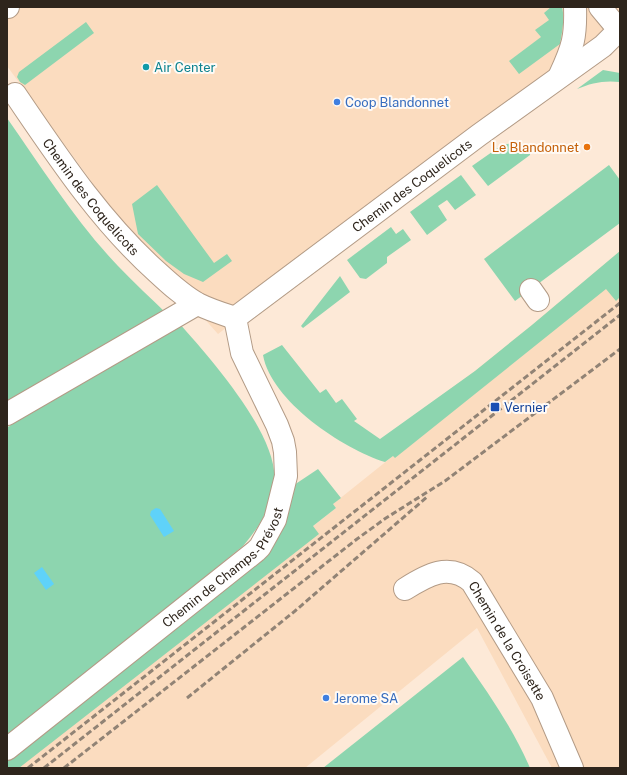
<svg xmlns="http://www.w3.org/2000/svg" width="627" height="775" font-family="'Public Sans',sans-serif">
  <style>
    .built { fill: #fbdcbf }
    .green { fill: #8dd5af }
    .water { fill: #5fd2f9 }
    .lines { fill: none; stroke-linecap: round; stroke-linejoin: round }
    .minor-casing { stroke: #b39b86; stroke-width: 24 }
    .major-casing { stroke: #b39b86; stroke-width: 24 }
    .minor { stroke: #fff; stroke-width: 22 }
    .major { stroke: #fff; stroke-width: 22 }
    .rail { stroke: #918375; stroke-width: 3; stroke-dasharray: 6 3; stroke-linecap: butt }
    .culture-dot { fill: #0f9aa8; stroke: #fffaf5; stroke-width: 1.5 }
    .shop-dot { fill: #3f7fe0; stroke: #fffaf5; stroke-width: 1.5 }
    .food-dot { fill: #e8710a; stroke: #fffaf5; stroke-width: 1.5 }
    .transit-dot { fill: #1a4fb4; stroke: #fffaf5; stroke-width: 1.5 }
    .labels { text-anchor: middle; stroke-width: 4; stroke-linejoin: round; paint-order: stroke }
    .culture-label { font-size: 13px; fill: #0d838f; stroke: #fffaf5; text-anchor: start }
    .shop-label { font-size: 13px; fill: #366cbe; stroke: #fffaf5; text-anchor: start }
    .food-label { font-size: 13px; fill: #c56008; stroke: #fffaf5; text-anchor: end }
    .street-label { font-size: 13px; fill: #2e251c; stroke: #fffaf5 }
    .transit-label { font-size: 13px; fill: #164399; stroke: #fffaf5; text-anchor: start }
  </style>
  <rect width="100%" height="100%" fill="#fde9d7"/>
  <!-- built -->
  <path class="built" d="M22,7h598v20l-402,307 -83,-93 -128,-175v-48z
    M620,251v517h-68l-75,-140 -172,140h-298l329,-260 -3,-4 60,-48 -13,-16 95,-69 57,-46z"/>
  <!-- green -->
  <path class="green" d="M551,7h11c3,12 0,25 -2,37l-41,30 -10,-13 32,-24 -6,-7 14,-10 -5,-7z
    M86,22l8,11 -69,52 -5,-3 -3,-5 2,-5z
    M603,70l17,3v9c-16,-2 -29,1 -43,7z
    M7,118c35,50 69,104 111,148 16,17 34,33 50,49l-161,93z
    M517,142l13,6v7l-42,31 -16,-20 30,-21z
    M609,165l11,15v43l-105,78 -31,-42z
    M461,175l15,20 -21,15 -8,-10 -9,6 9,14 -20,15 -17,-23z
    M157,185l57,78 13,-9 5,7 -29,21 -19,-8 -18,-13 -28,-27 -6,-30z
    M391,227l5,7 7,-5 8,11 -24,17v6l-21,16 -6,-1 -13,-18z
    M620,251v46l-4,4 -10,-12 -211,169 -2,-2 -8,6c-42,-13 -114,-61 -122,-107l19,-10 38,48 6,-4 10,14 6,-4 15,20 -3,2 26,18 95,-68 57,-46z
    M340,276l10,16 -47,36 -2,-2z
    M179,323c30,34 102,114 95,161 -4,26 -14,42 -31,62l-234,190 -2,-2v-307l3,-1 2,-7z
    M318,469l23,29 -8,6 3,4 -23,18 6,8 -300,234h-12v-11l255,-202 32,-70z
    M463,657c25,36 50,71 67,111h-207z"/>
  <!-- water -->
  <path class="water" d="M156,508l4,1 14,22 -10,6 -14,-22 1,-4z
    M42,567l12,17 -8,6 -12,-17z"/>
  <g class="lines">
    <!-- minor casing -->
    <g class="minor-casing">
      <g id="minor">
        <path d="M560,75c13,-28 16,-38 15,-68"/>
        <path id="s1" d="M15,94c43,63 85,127 142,178 13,12 26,24 41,32 12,6 25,10 37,14"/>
        <path d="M531,290l7,10"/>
        <path id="s2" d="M235,318l244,-183 124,-89 17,-17"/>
        <path d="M7,414l190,-110"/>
        <path id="s3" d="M405,589c22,-14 44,-27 67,-7l70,116 30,70"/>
        <path id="s4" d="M7,749l249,-198 4,-4 15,-27 11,-44 -1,-24 -2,-11 -6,-16 -35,-72 -7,-35"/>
      </g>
    </g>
    <!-- major casing -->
    <g class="major-casing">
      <path id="major" d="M7,7h1
        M600,7l20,24"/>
    </g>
    <!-- minor -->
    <use href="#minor" class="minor"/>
    <!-- major -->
    <use href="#major" class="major"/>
    <!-- rail -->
    <path class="rail" d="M187,698l108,-87 132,-114
      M28,768l592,-465
      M44,768l576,-453
      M64,768l293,-229 29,-21 59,-37 175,-132"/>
  </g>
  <!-- markers -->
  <circle class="culture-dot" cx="146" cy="67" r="4"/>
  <g class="shop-dot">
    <circle cx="337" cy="102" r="4"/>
    <circle cx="326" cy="698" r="4"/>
  </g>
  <circle class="food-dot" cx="587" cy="147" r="4"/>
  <rect class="transit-dot" x="490" y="402" width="10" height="10" rx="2"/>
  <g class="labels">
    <!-- culture labels -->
    <g class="culture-label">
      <text x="154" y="72">Air Center</text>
    </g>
    <!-- shop labels -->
    <g class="shop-label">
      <text x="345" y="107">Coop Blandonnet</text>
      <text x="334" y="703">Jerome SA</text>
    </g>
    <!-- food labels -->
    <g class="food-label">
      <text x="579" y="152">Le Blandonnet</text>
    </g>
    <!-- street labels -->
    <g class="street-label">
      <text dy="5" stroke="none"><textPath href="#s2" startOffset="221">Chemin des Coquelicots</textPath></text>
      <text dy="5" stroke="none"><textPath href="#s1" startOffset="128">Chemin des Coquelicots</textPath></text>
      <text dy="5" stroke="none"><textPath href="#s4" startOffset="284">Chemin de Champs-Prévost</textPath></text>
      <text dy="5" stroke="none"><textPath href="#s3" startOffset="142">Chemin de la Croisette</textPath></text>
    </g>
    <!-- transit labels -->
    <g class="transit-label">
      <text x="504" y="412">Vernier</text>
    </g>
  </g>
  <!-- border -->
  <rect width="627" height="775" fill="none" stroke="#2e251c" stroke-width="16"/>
</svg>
